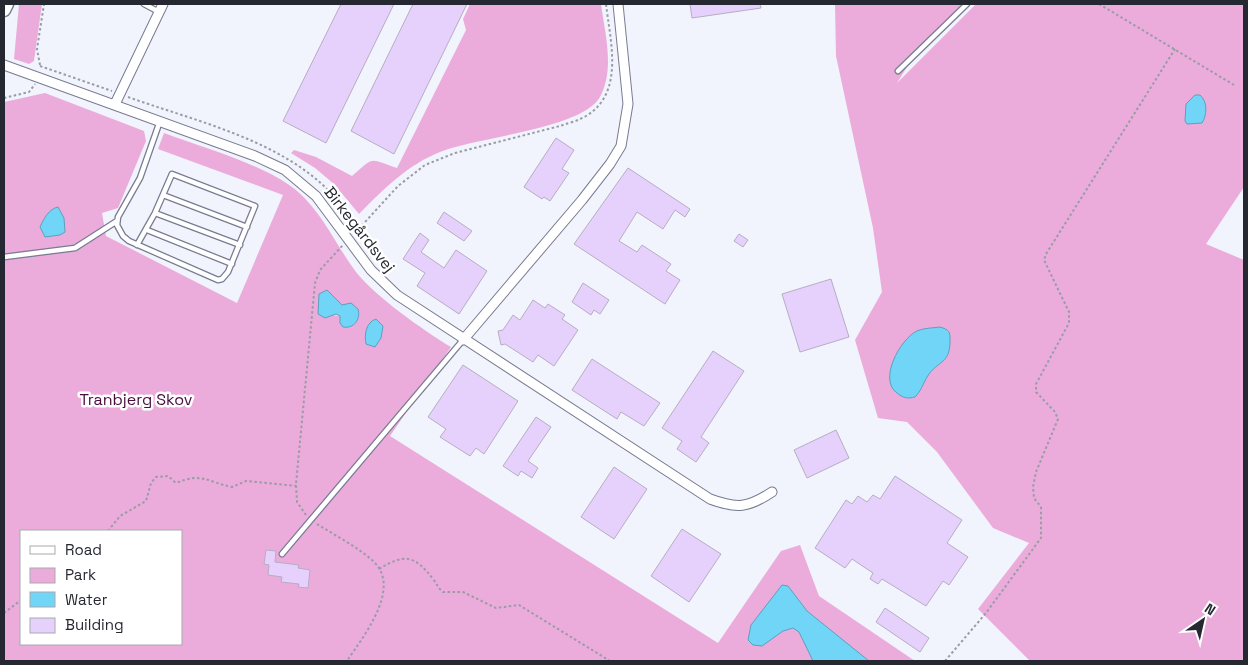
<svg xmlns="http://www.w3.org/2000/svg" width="1248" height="665" font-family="'Space Grotesk',sans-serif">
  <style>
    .green { fill: #ebacdc; fill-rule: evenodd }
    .water { fill: #71d5f7; stroke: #5aa1bc }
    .building { fill: #e6d1fd; stroke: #b7adc3 }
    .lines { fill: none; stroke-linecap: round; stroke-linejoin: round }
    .lane-casing { stroke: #787b91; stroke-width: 7 }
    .street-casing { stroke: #787b91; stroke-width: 11 }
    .secondary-casing { stroke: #787b91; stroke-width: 15 }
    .path { stroke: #999ba5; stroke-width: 2; stroke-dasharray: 2.5 2.5; stroke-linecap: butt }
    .lane { stroke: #fff; stroke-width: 4.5 }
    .street { stroke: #fff; stroke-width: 9 }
    .secondary { stroke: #fff; stroke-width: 12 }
    .labels { text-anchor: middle; stroke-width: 5; stroke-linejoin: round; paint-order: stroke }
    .street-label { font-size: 16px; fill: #262831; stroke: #fff }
    .park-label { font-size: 16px; fill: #480c3f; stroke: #fff }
  </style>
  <rect width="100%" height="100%" fill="#f1f3fd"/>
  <!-- green -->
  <path class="green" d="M19,4h23l-8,57 -5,3 -15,-5z
    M470,4h131c4,30 14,65 -1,93 -18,32 -124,40 -160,55 -31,12 -58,38 -81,62l-25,-30 -19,-16 -24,-15 3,-3 22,7 36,19c23,-20 16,-18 45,-8l69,-138 -3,-11z
    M835,4h128l-43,42 -23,37 79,-79h268v183l-38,57 38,16v401h-214l-52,-52 51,-66 -36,-15 -56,-76 -30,-30 -29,-4 -23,-78 27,-48 -9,-64 -37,-172z
    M45,93l99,38 2,10 -28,67 -16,5 4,23 131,67 46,-108 -125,-46 6,-16c39,15 100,31 132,57 27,23 39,54 60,82 20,25 67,58 95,75l-61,89 328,207 63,-92 19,-6 19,51 96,65h-911v-559zM327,290l15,15h11l-13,18v-7l-8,-1zM21,531h160v113h-160z"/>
  <!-- water -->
  <path class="water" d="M1195,95h5c8,7 7,20 2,28l-15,1 -2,-3 1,-17z
    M58,207l6,11 1,14 -5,3 -15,2 -5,-10c4,-9 9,-18 18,-20z
    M327,290l15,15 9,-2 7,6c3,10 -4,20 -15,18l-3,-4v-7l-4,-2 -11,4 -7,-4 1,-20z
    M376,319l7,7 -2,12 -6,9 -9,-3c-2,-9 0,-22 10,-25z
    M940,327c6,2 10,3 10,10 1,29 -12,22 -23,40 -4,7 -6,14 -12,20 -7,2 -12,1 -18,-4 -19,-13 3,-54 20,-62 6,-3 16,-3 23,-4z
    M782,585l6,1 19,25 62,50h-56l-14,-29 -6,-4 -10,3 -21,15 -9,-1 -5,-5 3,-15z"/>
  <!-- building -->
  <path class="building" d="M341,4h53l-68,139 -43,-22z
    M413,4h54l-73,150 -43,-23z
    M690,4h70l1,4 -69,10z
    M556,138l18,12 -12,19 7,4 -19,28 -6,-4 -2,2 -18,-12z
    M628,168l62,41 -5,8 -10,-7 -12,19 -26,-17 -18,29 18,11 5,-7 29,19 -5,7 14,9 -15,24 -91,-60z
    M444,212l28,19 -8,10 -27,-18z
    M420,233l9,7 -8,12 23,16 12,-18 31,21 -28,43 -42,-28 8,-13 -22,-14z
    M739,234l9,6 -5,7 -9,-6z
    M831,279l18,58 -49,15 -18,-58z
    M583,283l26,17 -9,14 -6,-4 -3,5 -19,-13z
    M533,300l12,8 3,-4 17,11 -3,4 16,11 -24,36 -16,-11 -5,7 -28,-18 -4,1 -3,-14 5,-1 10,-15 7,5z
    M713,351l31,20 -43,66 8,6 -13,19 -19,-13 5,-8 -20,-13z
    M592,359l68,44 -16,23 -23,-14 -4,7 -45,-29z
    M463,365l55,36 -34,53 -8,-6 -6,8 -30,-19 6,-8 -18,-12z
    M536,417l15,10 -23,34 10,7 -6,10 -11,-7 -3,5 -15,-10z
    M836,430l13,28 -42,20 -13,-28z
    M614,467l33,22 -33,50 -33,-22z
    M895,476l67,44 -15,23 21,14 -19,28 -6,-4 -17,25 -44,-27 -4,5 -8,-5 3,-6 -21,-14 -7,9 -30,-20 31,-48 6,4 6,-8 9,6 6,-7 7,4z
    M682,529l39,25 -32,48 -38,-26z
    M266,550l10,1 -1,11 24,3 -1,3 12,2 -2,18 -10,-1 1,-3 -18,-2 1,-5 -14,-2 1,-10 -5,-1z
    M885,608l44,30 -9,14 -44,-30z"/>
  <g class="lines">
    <!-- lane casing -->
    <g class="lane-casing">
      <path id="lane" d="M144,4l15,8
        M898,71l69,-67
        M163,195l84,32
        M155,213l85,32
        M147,230l85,34
        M137,245l18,-32 17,-39 83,32 -27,66 -6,7 -4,1 -89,-39 -6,-5 -6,-11 1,-8 22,-39 20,-57
        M4,257l71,-9 42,-27
        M282,554l181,-214"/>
    </g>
    <!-- street casing -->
    <g class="street-casing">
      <path id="street" d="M4,65l251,91 30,14 31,26 55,74 26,25 313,204c27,10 38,9 62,-7
        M115,104l48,-100
        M463,340l119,-140 28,-36 11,-18 7,-42 -10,-100"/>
    </g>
    <!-- secondary casing -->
    <g class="secondary-casing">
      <path id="secondary" d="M4,10l3,-6"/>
    </g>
    <!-- path -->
    <path class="path" d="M1099,4l135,81
      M40,65l-3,-16 7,-45
      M40,66l72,25
      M128,97c67,24 149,42 200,93 11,11 20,27 29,40
      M4,98l25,-6 6,-8
      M355,233l43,-47 27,-21 30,-12 105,-27c8,-3 18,-5 26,-10 39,-23 24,-76 20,-112
      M306,515l-9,-13 -1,-18 19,-201 5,-13 23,-25
      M317,524c19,12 41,23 57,38 28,27 -12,76 -27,99
      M108,531l12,-15 26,-15 5,-18 5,-6 12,-1 8,7c27,-11 31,-1 56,4l14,-6 50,5
      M379,569c25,-15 35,-15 54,10 4,5 5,9 10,13h20l33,16 23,-3 91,56
      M4,613l17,-13
      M945,661l41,-48 55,-75v-31l-7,-9 -1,-11 3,-15 22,-53 -3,-7 -19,-20v-8l33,-61v-11l-25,-52 2,-6 129,-205"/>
    <!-- lane -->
    <use href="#lane" class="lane"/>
    <!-- street -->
    <use href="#street" class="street"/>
    <!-- secondary -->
    <use href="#secondary" class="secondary"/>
  </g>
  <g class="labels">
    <!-- street labels -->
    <g class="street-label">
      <text transform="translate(360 229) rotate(52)" y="6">Birkegårdsvej</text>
    </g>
    <!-- park labels -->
    <g class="park-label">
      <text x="136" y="405">Tranbjerg Skov</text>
    </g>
  </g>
  <!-- border -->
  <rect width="1248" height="665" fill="none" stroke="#262831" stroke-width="10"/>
  <!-- legend -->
  <rect x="20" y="530" width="162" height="115" fill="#ffffff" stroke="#a8a9ad"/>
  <rect x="30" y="546" width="25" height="8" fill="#ffffff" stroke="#a8a9ad"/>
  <text x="65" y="555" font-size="15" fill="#262831">Road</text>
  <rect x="30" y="568" width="25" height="15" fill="#ebacdc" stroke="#a8a9ad"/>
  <text x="65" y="580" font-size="15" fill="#262831">Park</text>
  <rect x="30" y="592" width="25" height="15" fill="#71d5f7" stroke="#a8a9ad"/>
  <text x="65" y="605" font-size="15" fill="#262831">Water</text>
  <rect x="30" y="618" width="25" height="15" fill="#e6d1fd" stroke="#a8a9ad"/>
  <text x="65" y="630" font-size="15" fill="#262831">Building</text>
  <!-- north arrow -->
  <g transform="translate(1203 620) rotate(34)" stroke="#ffffff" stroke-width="4" paint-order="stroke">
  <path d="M0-4L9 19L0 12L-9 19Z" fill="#262831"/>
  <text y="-8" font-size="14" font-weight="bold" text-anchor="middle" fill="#262831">N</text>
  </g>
</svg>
